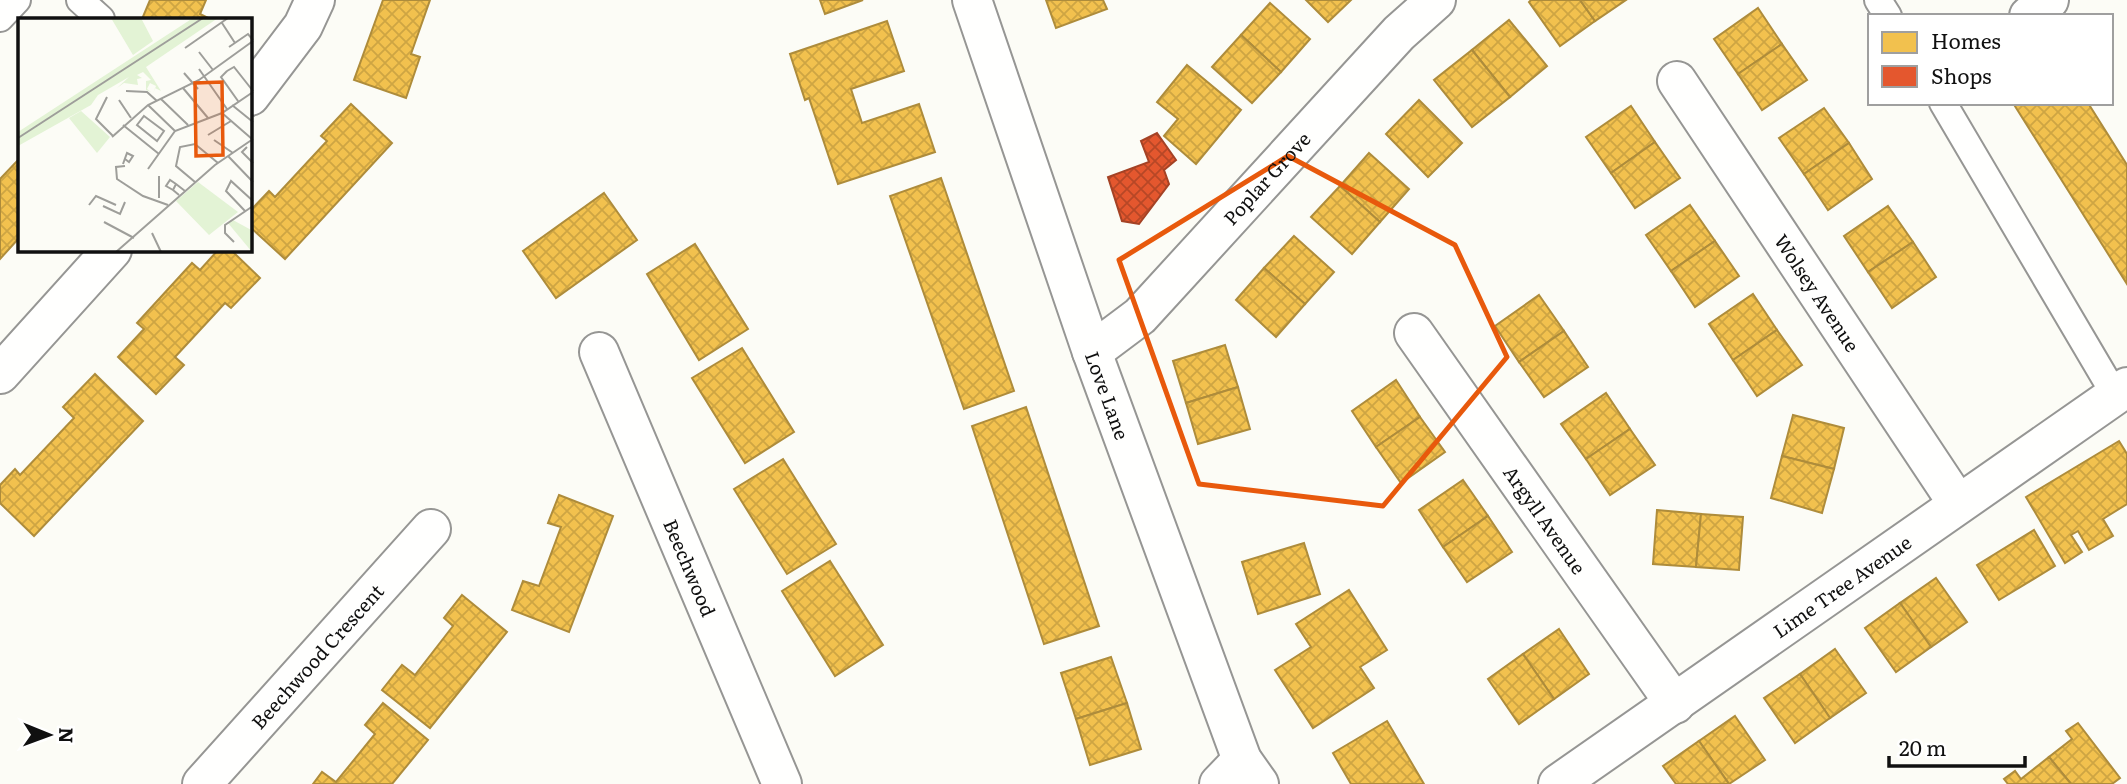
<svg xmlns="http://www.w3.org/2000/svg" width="2127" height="784" font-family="Literata,serif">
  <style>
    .homes { fill: url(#homes-cross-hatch); stroke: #ae8c3b; stroke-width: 2 }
    .shops { fill: url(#shops-cross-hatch); stroke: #a44225; stroke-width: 2 }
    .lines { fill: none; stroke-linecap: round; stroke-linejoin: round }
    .service-casing { stroke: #969694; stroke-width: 30 }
    .minor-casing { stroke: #969694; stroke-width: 42 }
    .service { stroke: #fffffe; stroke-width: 26 }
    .minor { stroke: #fffffe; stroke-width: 38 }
    .marked { fill: none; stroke: #e8590c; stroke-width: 5; stroke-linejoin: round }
    .labels { text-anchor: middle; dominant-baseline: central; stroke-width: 7; stroke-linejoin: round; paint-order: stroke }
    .street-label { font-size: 19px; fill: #101010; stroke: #fff }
    .inset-road { fill: none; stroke: #9e9e9a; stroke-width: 2 }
    .view { fill: #e8590c; fill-opacity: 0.15; stroke: #e8590c; stroke-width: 3.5 }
    .inset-edge { fill: none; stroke: #101010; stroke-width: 3.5 }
  </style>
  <defs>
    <pattern id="homes-cross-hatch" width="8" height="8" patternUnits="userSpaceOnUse" patternTransform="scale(1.75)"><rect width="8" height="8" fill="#f2c14e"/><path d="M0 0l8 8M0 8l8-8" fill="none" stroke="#cea543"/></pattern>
    <pattern id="shops-cross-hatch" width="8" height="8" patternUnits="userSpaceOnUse" patternTransform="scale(1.75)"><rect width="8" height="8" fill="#e4572e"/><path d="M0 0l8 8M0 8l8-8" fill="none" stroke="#b74726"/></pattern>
  </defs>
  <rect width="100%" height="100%" fill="#fcfcf6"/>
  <!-- homes -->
  <g class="homes">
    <polygon points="150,0 206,0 200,14 210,19 142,19"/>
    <polygon points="383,0 430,0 411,54 420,57 406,98 354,80"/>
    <polygon points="820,0 863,0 825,14"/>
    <polygon points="1046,0 1103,0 1107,9 1056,28"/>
    <polygon points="1306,0 1351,0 1328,22"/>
    <polygon points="1531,0 1580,0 1595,21 1560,46 1529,2"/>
    <polygon points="1580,0 1626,0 1595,21"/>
    <polygon points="1270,3 1310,39 1281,72 1241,35"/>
    <polygon points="1758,8 1782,44 1738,74 1714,39"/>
    <polygon points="1509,20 1547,66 1510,97 1472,50"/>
    <polygon points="887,21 904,71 851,89 862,123 919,104 935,152 838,184 809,98 805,100 790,54"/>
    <polygon points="1241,35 1281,72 1252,103 1212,67"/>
    <polygon points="1782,44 1807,80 1762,110 1738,74"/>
    <polygon points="1472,50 1510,97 1472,127 1434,80"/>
    <polygon points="1187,65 1241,110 1196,164 1164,136 1178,119 1157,102"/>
    <polygon points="1419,100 1462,143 1428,177 1386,134"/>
    <polygon points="2013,103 2088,103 2127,165 2127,284"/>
    <polygon points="351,104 392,143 285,259 250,227 250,211 269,191 275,197 327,141 321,136"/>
    <polygon points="1631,106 1655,142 1611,173 1586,137"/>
    <polygon points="1824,108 1849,143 1804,174 1779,138"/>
    <polygon points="1655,142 1680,178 1635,208 1611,173"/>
    <polygon points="1849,143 1872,179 1828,210 1804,174"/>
    <polygon points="1369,153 1409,189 1380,222 1340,186"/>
    <polygon points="19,159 19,238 0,259 0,179"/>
    <polygon points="941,178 1014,391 964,409 890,196"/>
    <polygon points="1340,186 1380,222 1352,254 1311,217"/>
    <polygon points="604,193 637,240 556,298 523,251"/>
    <polygon points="1690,205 1715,241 1671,271 1646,235"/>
    <polygon points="1888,206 1913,242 1868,272 1844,236"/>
    <polygon points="1294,236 1334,272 1305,304 1264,268"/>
    <polygon points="1715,241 1739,276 1695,307 1671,271"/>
    <polygon points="1913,242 1936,277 1892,308 1868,272"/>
    <polygon points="695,244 748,329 699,360 647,274"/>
    <polygon points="218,250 231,250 260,278 231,308 225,303 175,357 184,365 156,394 118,357 144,329 137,323 192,263 200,270"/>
    <polygon points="1264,268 1305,304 1276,337 1236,300"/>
    <polygon points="1753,294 1777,330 1733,360 1709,324"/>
    <polygon points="1539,295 1564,331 1519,362 1495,326"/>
    <polygon points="1777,330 1802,365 1757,396 1733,360"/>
    <polygon points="1564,331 1588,367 1544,397 1519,362"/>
    <polygon points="1225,345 1238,387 1186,403 1173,361"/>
    <polygon points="742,348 794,432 745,463 692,378"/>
    <polygon points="95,374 143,421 34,536 0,503 0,485 15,469 20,475 74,418 63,407"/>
    <polygon points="1396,380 1420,417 1376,447 1352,411"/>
    <polygon points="1238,387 1250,429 1198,444 1186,403"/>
    <polygon points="1606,393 1630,429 1586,459 1561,424"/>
    <polygon points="1026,407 1099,626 1044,644 972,426"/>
    <polygon points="1793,415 1844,428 1834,469 1782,456"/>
    <polygon points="1420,417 1445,452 1401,483 1376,447"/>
    <polygon points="1630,429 1655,465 1610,495 1586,459"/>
    <polygon points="2119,441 2127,454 2127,504 2103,519 2113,536 2089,550 2078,531 2071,535 2082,552 2065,563 2026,497"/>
    <polygon points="1782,456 1834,469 1822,513 1771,498"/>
    <polygon points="783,459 836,544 787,574 734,489"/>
    <polygon points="1463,480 1488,516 1443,547 1419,510"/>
    <polygon points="559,495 613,516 569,632 512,610 523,581 539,586 561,527 548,523"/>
    <polygon points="1657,510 1701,514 1696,567 1653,564"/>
    <polygon points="1701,514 1743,517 1739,570 1696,567"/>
    <polygon points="1488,516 1512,552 1467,582 1443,547"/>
    <polygon points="2034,530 2055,566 1999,600 1977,565"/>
    <polygon points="1304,543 1320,594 1258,614 1242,562"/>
    <polygon points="830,561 883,645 835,676 782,591"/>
    <polygon points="1936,578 1967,622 1931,647 1900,603"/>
    <polygon points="1349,590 1387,650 1360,667 1374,688 1313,728 1275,670 1311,647 1296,624"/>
    <polygon points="462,595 507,632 430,728 382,690 402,665 415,675 453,626 444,618"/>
    <polygon points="1900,603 1931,647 1896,672 1865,628"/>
    <polygon points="1559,629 1589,674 1554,699 1523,654"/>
    <polygon points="1835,649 1866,693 1830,718 1800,674"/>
    <polygon points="1523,654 1554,699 1519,724 1488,679"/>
    <polygon points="1111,657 1127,703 1076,719 1061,673"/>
    <polygon points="1800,674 1830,718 1795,743 1764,698"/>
    <polygon points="383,703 428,740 392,784 313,784 322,772 336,782 375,734 365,725"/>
    <polygon points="1127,703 1141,749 1090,765 1076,719"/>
    <polygon points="1735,716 1765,760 1729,784 1699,741"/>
    <polygon points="1387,721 1424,784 1351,784 1333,753"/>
    <polygon points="2078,723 2120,778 2112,784 2071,784 2049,757 2072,739 2066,731"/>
    <polygon points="1699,741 1729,784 1676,784 1663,766"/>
    <polygon points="2049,757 2071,784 2008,784 2004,779 2015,771 2021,779"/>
  </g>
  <!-- shops -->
  <polygon class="shops" points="1157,133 1176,160 1164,170 1169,184 1139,224 1122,221 1108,177 1149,162 1141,141"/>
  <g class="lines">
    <!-- service casing -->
    <g class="service-casing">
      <g id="service">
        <polyline points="80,0 101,19"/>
        <polyline points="1878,0 1888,16"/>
        <polyline points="0,18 17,0"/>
        <polyline points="1943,103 2115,395"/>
      </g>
    </g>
    <!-- minor casing -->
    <g class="minor-casing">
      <g id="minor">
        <path id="s1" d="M972,0L1092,352L1242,760L1259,784"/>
        <polyline points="2029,16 2049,0"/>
        <path id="s2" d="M1677,81L1958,504"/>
        <polyline points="250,96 303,26 315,0"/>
        <path id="s3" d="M1414,333L1675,704"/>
        <path id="s4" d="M599,352L782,784"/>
        <path id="s5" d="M1092,352L1140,316L1399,33L1436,0"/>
        <polyline points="0,374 112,250"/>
        <path id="s6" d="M202,784L431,529"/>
        <polyline points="1219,784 1242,760"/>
        <path id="s7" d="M1558,784L2127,387"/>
      </g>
    </g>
    <!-- service -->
    <use href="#service" class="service"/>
    <!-- minor -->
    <use href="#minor" class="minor"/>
  </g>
  <!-- marked area -->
  <path class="marked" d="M1288,156L1455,245L1507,357L1383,506L1199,484L1119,260Z"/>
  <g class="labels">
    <!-- street labels -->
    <g class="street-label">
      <text stroke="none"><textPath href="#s5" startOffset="247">Poplar Grove</textPath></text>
      <text stroke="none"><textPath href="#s2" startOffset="254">Wolsey Avenue</textPath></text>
      <text stroke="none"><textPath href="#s1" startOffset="418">Love Lane</textPath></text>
      <text stroke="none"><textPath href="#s3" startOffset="228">Argyll Avenue</textPath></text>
      <text stroke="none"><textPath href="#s4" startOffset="234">Beechwood</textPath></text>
      <text stroke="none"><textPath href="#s7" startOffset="346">Lime Tree Avenue</textPath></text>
      <text stroke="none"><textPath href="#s6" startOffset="172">Beechwood Crescent</textPath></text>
    </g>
  </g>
  <!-- overview -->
  <g transform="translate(18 18)">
    <rect width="234" height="234" fill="#fcfcf6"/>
    <path d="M175,0H200L128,49L143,73L137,70L135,76L138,68L132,65L129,71L133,74L128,72V63L133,62L125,54L119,57L124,60L119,61L120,67L106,65L99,70L111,59L80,77L73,87L0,128V114Z" fill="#e3f3d5"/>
    <path d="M93,0H123L135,23L115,37ZM180,164L220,194L191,217L158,183Z" fill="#e3f3d5"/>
    <path d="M63,93L92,119L79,135L51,100ZM215,202L235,213L234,234L210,205Z" fill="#e3f3d5"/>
    <path class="inset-road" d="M204,5L217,25M211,29L230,16L235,22M167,30L210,0M181,34L195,52M181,51L209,91M209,53L216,49L235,73M209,53L203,59L220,83M166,55L180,71M165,70L190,100M108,73L129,74L139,83M89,79L78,101L95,118M143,81L170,107M101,82L113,100M130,87L157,113M214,87L235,104M204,95L234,121M126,98L146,113L139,123L119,107ZM105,107L141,136M190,117L213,103M94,119L130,87L181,62L235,23M0,120L185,0M196,122L215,135M229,129L224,134L235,145M210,138L235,164M105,146L109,135L115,138L111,144L107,141M107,148L98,149L99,161L125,178L150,187M130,151L157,113L204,95L235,74M177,164L158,148L162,129L177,126L200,145M155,172L148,168L152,162L158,166M161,177L155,172L158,166L167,173M141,180V158M71,187L78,178L98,187M85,188L102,196L107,184M227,193L208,173L213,163L235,183M86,204L116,220M134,215L143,234M216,224L207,215V207L235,188M98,234L197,147L235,121"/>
    <path class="view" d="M204,64L205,137L178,138L177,65Z"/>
    <rect width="234" height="234" class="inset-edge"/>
  </g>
  <!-- legend -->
  <rect x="1868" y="14" width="245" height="91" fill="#ffffff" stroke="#9f9f9f" stroke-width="2"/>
  <rect x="1882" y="32" width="35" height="21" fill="#f2c14e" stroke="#9f9f9f" stroke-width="2"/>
  <text x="1931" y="49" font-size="21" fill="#101010">Homes</text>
  <rect x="1882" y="66" width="35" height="21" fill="#e4572e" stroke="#9f9f9f" stroke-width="2"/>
  <text x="1931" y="84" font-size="21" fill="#101010">Shops</text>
  <!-- north arrow -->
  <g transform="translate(49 735) rotate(91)" stroke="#ffffff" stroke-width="5" paint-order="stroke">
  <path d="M0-5L12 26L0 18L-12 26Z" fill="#101010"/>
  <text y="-10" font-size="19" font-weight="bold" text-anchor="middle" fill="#101010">N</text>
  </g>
  <!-- scale -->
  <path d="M1889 756v10h136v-10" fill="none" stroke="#101010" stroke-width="3.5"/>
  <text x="1899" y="756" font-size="21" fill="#101010" stroke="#ffffff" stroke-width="5" paint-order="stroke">20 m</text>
</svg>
